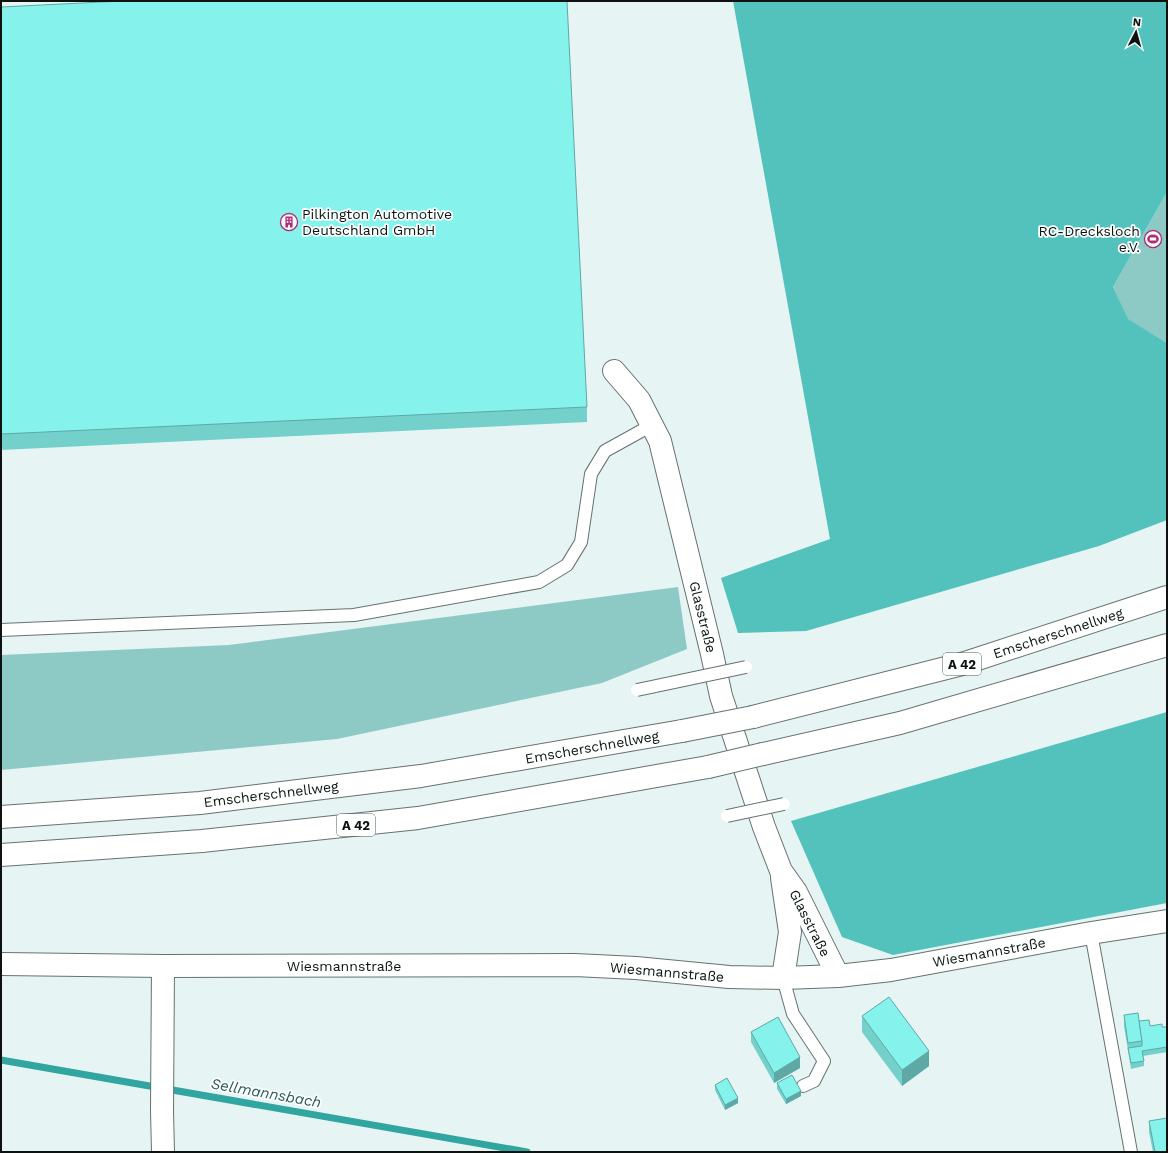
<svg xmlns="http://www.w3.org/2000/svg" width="1168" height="1153" font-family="'Work Sans',sans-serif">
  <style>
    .green { fill: #8dcac6 }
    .forest { fill: #53c2bc }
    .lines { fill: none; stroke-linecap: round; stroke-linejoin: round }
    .stream { stroke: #31a5a0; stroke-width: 7 }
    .service-casing { stroke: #657271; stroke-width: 14 }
    .minor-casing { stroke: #657271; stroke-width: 24 }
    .motorway-casing { stroke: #657271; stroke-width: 24 }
    .service { stroke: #fff; stroke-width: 12 }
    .minor { stroke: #fff; stroke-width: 22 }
    .motorway { stroke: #fff; stroke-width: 22 }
    .service-bridge-casing { stroke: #657271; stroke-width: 14; stroke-linecap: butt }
    .motorway-bridge-casing { stroke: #657271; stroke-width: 24; stroke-linecap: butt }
    .service-bridge { stroke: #fff; stroke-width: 12 }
    .motorway-bridge { stroke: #fff; stroke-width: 22 }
    .wall { fill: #73d0cb }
    .shaded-wall { fill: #5ea9a5 }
    .building { fill: #86f2ec; stroke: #5ea9a5 }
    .labels { text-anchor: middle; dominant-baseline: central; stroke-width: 3.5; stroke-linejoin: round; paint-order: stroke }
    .shield { fill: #fcfffe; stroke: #555958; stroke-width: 1 }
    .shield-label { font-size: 13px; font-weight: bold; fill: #0d1211 }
    .poi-label { font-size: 14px; fill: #0d1211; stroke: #fcfffe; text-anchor: start }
    .street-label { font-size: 14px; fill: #0d1211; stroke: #fcfffe }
    .water-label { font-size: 15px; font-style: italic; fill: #2b5b58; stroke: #fcfffe }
  </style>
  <rect width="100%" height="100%" fill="#e6f4f3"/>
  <!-- green -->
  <g class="green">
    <polygon points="1167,192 1167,343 1127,319 1113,287"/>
    <polygon points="678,587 687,649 602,683 337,739 1,770 1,655 229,645"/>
  </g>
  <!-- forest -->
  <g class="forest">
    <polygon points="733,1 1167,1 1167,192 1113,287 1128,319 1167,343 1167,520 1099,546 806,631 738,633 721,578 830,539"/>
    <polygon points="1167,712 1167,903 893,955 842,937 791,821"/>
  </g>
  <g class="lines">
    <!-- stream -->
    <polyline class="stream" points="1,1060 527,1152"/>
    <!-- service casing -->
    <g class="service-casing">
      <g id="service">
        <polyline points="1,630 354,615 539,582 567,565 581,542 591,474 605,451 652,425"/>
        <polyline points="1091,933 1131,1152"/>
        <polyline points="783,978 793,1014 824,1061 814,1081 803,1086"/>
      </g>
    </g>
    <!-- minor casing -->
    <g class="minor-casing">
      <g id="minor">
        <polyline points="614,371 639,400 660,441 712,654 721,696 764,827 781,871 796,892 838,976"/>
        <polyline points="782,878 790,932 783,978"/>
        <polyline points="1,964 163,966 575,965 636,968 729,977 783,978 838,976 891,970 1091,933 1167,921"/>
        <polyline points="163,966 162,1111 163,1152"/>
      </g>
    </g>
    <!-- motorway casing -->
    <g class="motorway-casing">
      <g id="motorway">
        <polyline points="753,717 962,664 1167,597"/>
        <polyline points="763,754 900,723 1167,645"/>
        <polyline points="1,817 200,803 421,776 682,731"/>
        <polyline points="1,855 202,841 418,818 708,767"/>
      </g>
    </g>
    <!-- service -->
    <use href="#service" class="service"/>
    <!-- minor -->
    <use href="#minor" class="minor"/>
    <!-- motorway -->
    <use href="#motorway" class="motorway"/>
    <!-- service-bridge casing -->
    <g class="service-bridge-casing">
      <g id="service-bridge">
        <polyline points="637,690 746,667"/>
        <polyline points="727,816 784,804"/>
      </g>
    </g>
    <!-- motorway-bridge casing -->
    <g class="motorway-bridge-casing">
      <g id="motorway-bridge">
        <polyline points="682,731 753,717"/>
        <polyline points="708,767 763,754"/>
      </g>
    </g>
    <!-- service-bridge -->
    <use href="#service-bridge" class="service-bridge"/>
    <!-- motorway-bridge -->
    <use href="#motorway-bridge" class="motorway-bridge"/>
  </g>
  <!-- wall -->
  <g class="wall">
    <polygon points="1,7 587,407 587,422 1,450"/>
    <polygon points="1124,1015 1150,1026 1162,1027 1167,1027 1167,1052 1143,1056 1144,1061 1144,1066 1131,1069 1124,1026"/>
    <polygon points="862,1016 929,1066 902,1086 862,1032"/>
    <polygon points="751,1032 800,1068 774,1083 751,1042"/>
    <polygon points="777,1083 801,1096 786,1104 777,1089"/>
    <polygon points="715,1085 738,1103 725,1110 715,1090"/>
    <polygon points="1149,1121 1167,1152 1153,1152 1149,1132"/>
  </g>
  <!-- shaded-wall -->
  <g class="shaded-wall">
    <polygon points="929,1051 929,1066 902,1086 902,1070"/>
    <polygon points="800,1057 800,1068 774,1083 774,1073"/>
    <polygon points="801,1091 801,1096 786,1104 786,1099"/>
    <polygon points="738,1098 738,1103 725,1110 725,1105"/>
  </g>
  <!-- building -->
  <g class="building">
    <polygon points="122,1 567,1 587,407 1,434 1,7"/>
    <polygon points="889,997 929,1051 902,1070 862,1016"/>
    <polygon points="1138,1013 1142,1041 1128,1043 1124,1015"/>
    <polygon points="778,1017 800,1057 774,1073 751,1032"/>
    <polygon points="1149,1020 1150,1026 1162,1024 1162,1027 1167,1027 1167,1047 1142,1051 1144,1061 1131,1063 1128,1048 1142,1046 1142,1041 1139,1021"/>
    <polygon points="792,1075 801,1091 786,1099 777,1083"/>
    <polygon points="727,1078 738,1098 725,1105 715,1085"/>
    <polygon points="1167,1118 1167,1152 1155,1152 1149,1121"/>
  </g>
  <!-- icons -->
  <defs>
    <g id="building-ring" transform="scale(0.9)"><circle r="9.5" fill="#fcfffe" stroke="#ad2d7a" stroke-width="1.5"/><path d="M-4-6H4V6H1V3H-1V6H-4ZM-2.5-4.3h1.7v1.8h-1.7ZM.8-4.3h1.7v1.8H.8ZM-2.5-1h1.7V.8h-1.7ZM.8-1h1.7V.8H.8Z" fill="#ad2d7a"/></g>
    <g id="stadium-ring" transform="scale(0.9)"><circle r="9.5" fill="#fcfffe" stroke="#ad2d7a" stroke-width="1.5"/><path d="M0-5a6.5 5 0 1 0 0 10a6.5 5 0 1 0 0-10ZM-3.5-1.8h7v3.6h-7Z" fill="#ad2d7a"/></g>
  </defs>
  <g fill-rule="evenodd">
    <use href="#building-ring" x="289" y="222"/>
    <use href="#stadium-ring" x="1153" y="239"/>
  </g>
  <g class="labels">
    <!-- shield labels -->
    <g class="shield">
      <rect x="943" y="653" width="38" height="22" rx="3"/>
      <rect x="337" y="814" width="38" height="22" rx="3"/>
    </g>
    <g class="shield-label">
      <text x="962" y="664">A 42</text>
      <text x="356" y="825">A 42</text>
    </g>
    <!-- poi labels -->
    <g class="poi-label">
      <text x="302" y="214">Pilkington Automotive<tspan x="302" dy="16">Deutschland GmbH</tspan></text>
      <text x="1140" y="231" text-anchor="end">RC-Drecksloch<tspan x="1140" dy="16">e.V.</tspan></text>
    </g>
    <!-- street labels -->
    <g class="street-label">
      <text transform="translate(703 617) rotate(76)">Glasstraße</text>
      <text transform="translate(1058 633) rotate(-18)">Emscherschnellweg</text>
      <text transform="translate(592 747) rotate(-10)">Emscherschnellweg</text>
      <text transform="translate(271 794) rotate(-7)">Emscherschnellweg</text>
      <text transform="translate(810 923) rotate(63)">Glasstraße</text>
      <text transform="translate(989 952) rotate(-10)">Wiesmannstraße</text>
      <text x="344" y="966">Wiesmannstraße</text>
      <text transform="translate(667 972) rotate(5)">Wiesmannstraße</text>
    </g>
    <!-- water labels -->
    <g class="water-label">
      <text transform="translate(266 1093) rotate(10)">Sellmannsbach</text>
    </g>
  </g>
  <!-- border -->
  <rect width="1168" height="1153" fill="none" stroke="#0d1211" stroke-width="4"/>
  <!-- north arrow -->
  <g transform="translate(1136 32) rotate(6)" stroke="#fcfffe" stroke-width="3" paint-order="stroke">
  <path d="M0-3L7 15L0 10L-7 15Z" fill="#0d1211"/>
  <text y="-6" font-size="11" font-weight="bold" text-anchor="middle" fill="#0d1211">N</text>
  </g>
</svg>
